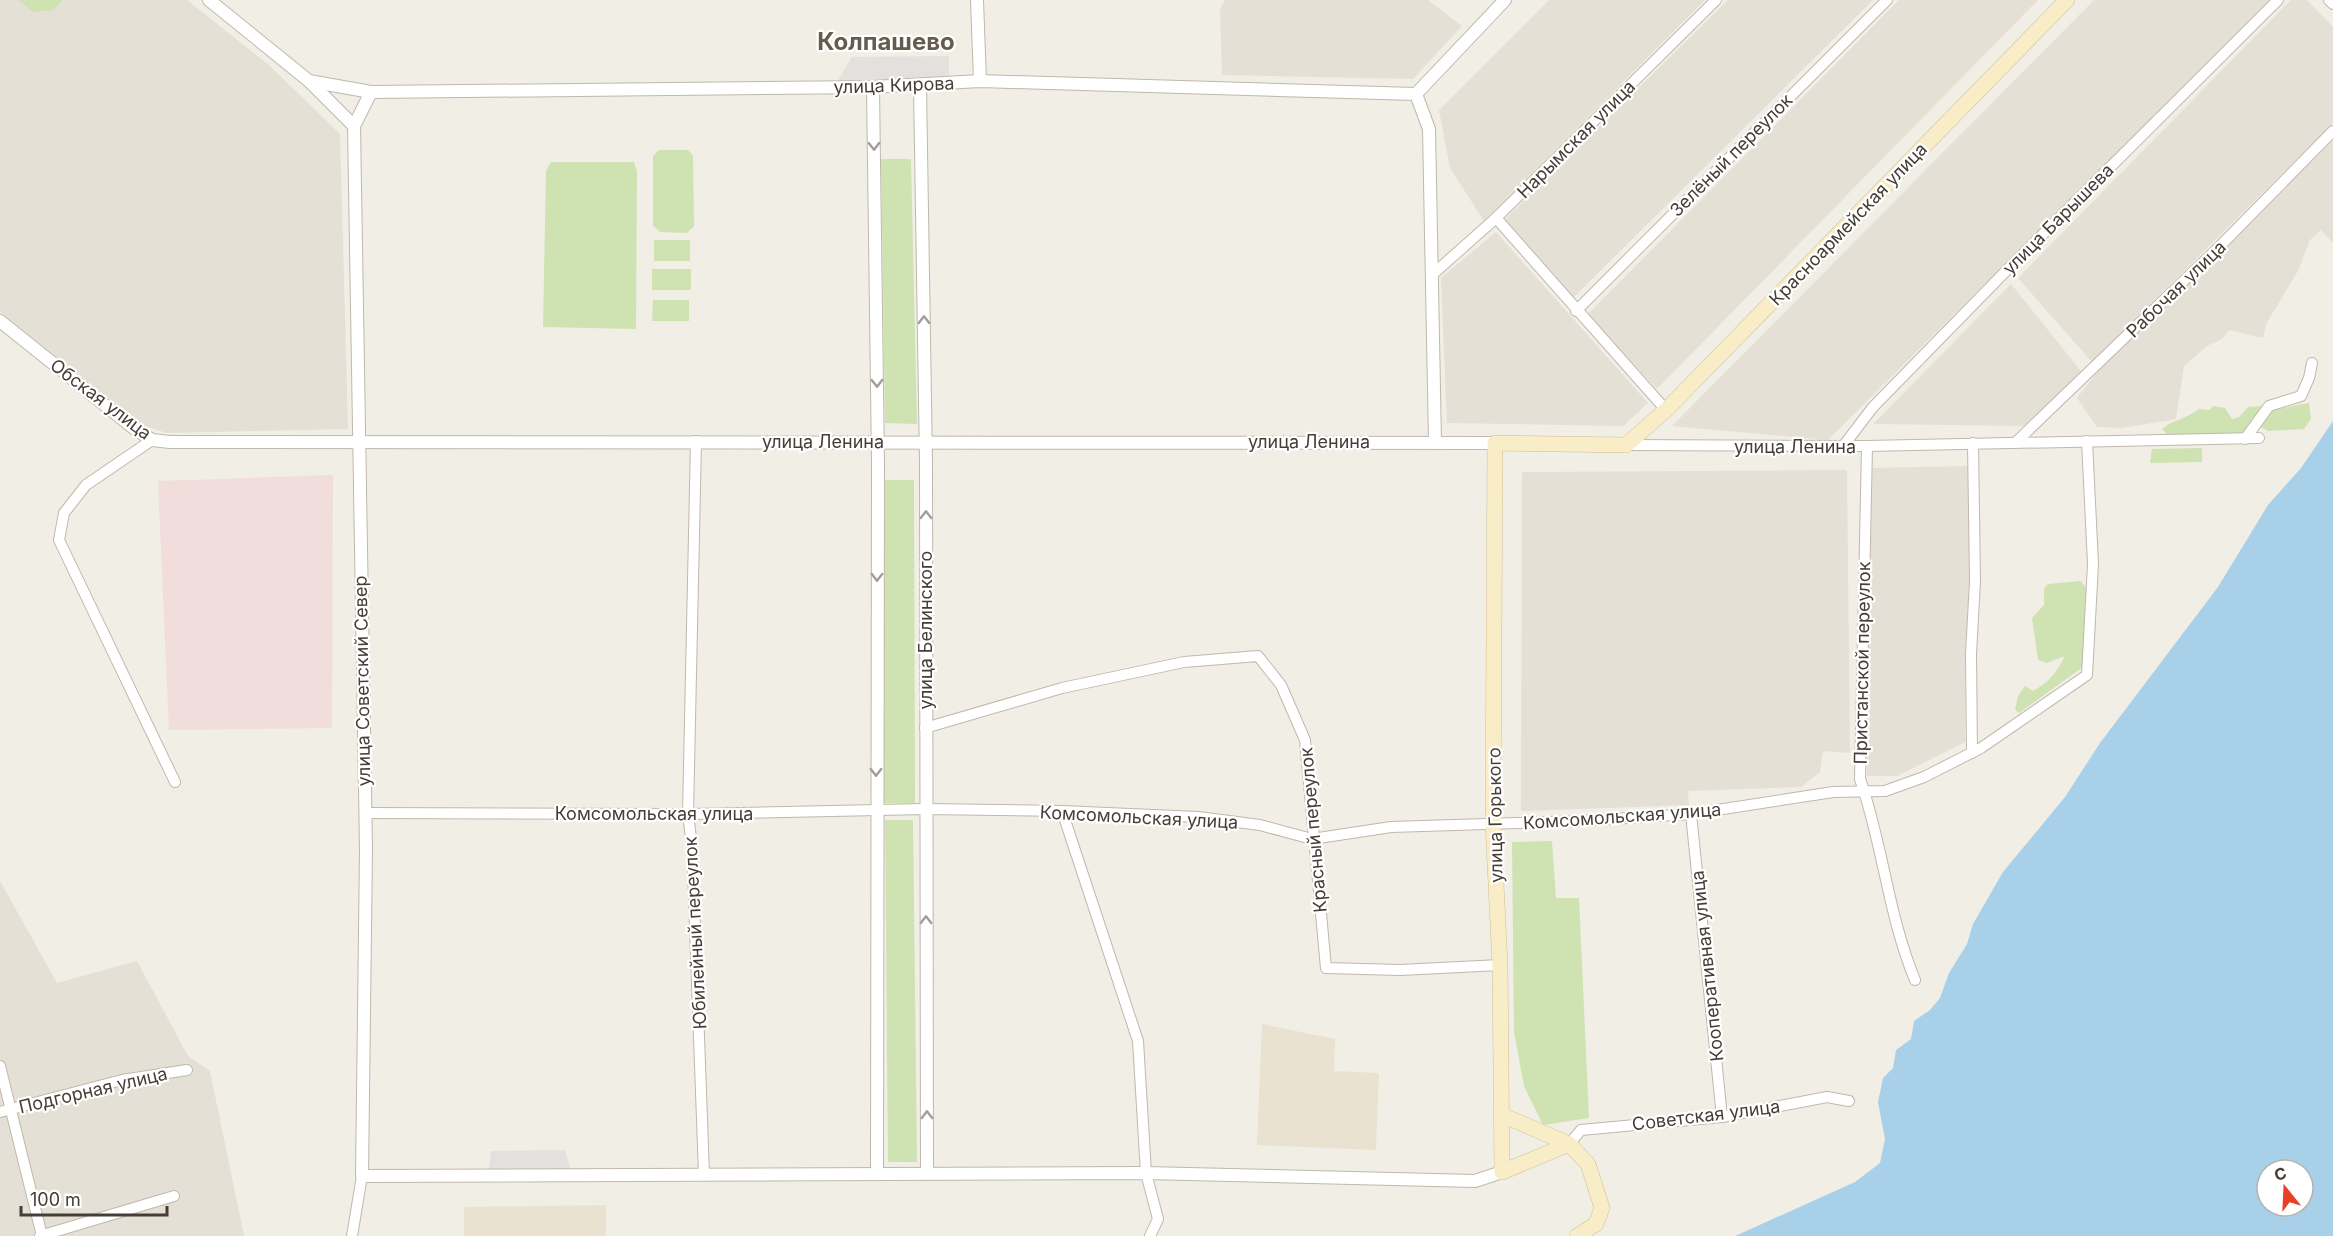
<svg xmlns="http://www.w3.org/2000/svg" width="2333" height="1236" font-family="Inter,sans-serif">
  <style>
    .residential { fill: #e5e0d5 }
    .education { fill: #e9e2d1 }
    .medical { fill: #f1dddb }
    .green { fill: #cee2b2 }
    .parking { fill: #e3e1de }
    .water { fill: #a8d0e9; fill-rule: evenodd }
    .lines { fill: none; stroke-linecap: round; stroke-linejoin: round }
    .minor-casing { stroke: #bfb8ad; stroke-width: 12 }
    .tertiary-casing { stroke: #bfb8ad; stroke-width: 14 }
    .secondary-casing { stroke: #cdbf99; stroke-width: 16 }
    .minor { stroke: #fff; stroke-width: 10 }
    .tertiary { stroke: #fff; stroke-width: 12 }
    .secondary { stroke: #f9edc8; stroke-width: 15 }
    .oneway { stroke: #a29e9a }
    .labels { text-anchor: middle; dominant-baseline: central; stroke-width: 4.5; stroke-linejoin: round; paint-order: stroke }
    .street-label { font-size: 18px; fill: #443e36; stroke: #fff }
    .district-label { font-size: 24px; font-weight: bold; fill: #665c4e; stroke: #fff }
  </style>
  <rect width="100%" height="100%" fill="#f1eee6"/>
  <!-- residential -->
  <g class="residential">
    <polygon points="0,0 187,0 270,66 340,134 348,429 167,433 144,426 0,312"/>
    <polygon points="1225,0 1428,0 1462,26 1413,79 1222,75 1220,9"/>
    <polygon points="1549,0 1705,0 1484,221 1450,168 1439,110"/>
    <polygon points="1728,0 1873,0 1572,299 1504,220"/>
    <polygon points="1899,0 2038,0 1657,389 1587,315"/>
    <polygon points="2094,0 2270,0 1828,440 1672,426"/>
    <polygon points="2291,0 2307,0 2333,27 2333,123 2092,362 2018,278"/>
    <polygon points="2333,138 2333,243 2321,230 2310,240 2298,271 2266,324 2263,338 2229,330 2222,339 2207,346 2184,366 2176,419 2122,428 2097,427 2077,398 2110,356"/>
    <polygon points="1496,232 1648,403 1623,426 1447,423 1441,278"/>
    <polygon points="2011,284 2081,371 2025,426 1873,424"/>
    <polygon points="1968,466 1970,569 1965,653 1965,742 1897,776 1867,776 1872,468"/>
    <polygon points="1847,470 1850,753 1823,751 1820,772 1801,787 1688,791 1689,805 1521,811 1522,472"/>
    <polygon points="0,881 57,983 137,961 188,1056 210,1071 244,1236 0,1236"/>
  </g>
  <!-- education -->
  <g class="education">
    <polygon points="1262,1024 1335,1039 1334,1071 1379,1073 1376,1150 1257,1145"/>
    <polygon points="606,1205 606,1236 464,1236 464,1207"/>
  </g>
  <!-- medical -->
  <polygon class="medical" points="333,475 332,728 169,730 158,481"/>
  <!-- green -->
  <g class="green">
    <polygon points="19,0 62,0 54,10 33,12"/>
    <polygon points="659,150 688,150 693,156 694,226 687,233 660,232 653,226 653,156"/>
    <polygon points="881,159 911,159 917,424 885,423"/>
    <polygon points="551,162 634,162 637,172 636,329 543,327 546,171"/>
    <rect x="654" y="240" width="36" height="21"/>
    <rect x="652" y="269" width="39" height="21"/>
    <polygon points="653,300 689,300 689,321 652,321"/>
    <polygon points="2309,403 2311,419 2304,429 2268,431 2261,427 2272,410"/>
    <path d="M2214,406L2225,408L2232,419L2239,417L2248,407L2263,406L2245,436L2170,437L2162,429C2173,420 2186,419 2199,409L2209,410Z"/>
    <polygon points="2202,448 2202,462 2150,463 2152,449"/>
    <polygon points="883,480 914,480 915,803 884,803"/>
    <path d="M2080,581L2086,587L2083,667L2019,713L2015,710L2018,696L2025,686L2033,691C2049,682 2057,672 2065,656L2047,663L2038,660L2032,618L2044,605V589L2048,584Z"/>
    <polygon points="885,820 913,820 917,1162 888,1162"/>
    <polygon points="1552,841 1556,898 1579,898 1589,1118 1543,1125 1524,1086 1514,1032 1512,842"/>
  </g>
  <!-- parking -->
  <g class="parking">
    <polygon points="949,56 949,84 834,87 852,57"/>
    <polygon points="565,1150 572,1175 488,1176 491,1151"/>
  </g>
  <!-- water -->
  <path class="water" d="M2333,421V1236H1735L1855,1182L1880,1163L1885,1139L1878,1102L1883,1078L1893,1068L1896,1050L1911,1039L1914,1021L1930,1010L1940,998L1949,973L1967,944L1973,924L2003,872L2065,797L2100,743L2218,587L2268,505L2301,468ZM2267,1170H2303V1206H2267Z"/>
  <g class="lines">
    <!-- minor casing -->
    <g class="minor-casing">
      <g id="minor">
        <polyline points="2329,0 2333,4"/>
        <polyline points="1496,218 1666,410"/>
        <polyline points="1433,274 1496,218 1716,0"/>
        <polyline points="1576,311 1887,0"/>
        <polyline points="2245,439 2269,406 2301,396 2309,378 2312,363"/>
        <polyline points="152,440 86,485 64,513 59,540 175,782"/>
        <polyline points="696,441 688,814 692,846 704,1174"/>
        <polyline points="2015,443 2220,246 2333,131"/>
        <polyline points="1626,445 1867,446 2259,438"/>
        <polyline points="1844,445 1873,407 2007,270 2278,0"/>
        <path d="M1867,446L1860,779C1883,845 1888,915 1915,980"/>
        <polyline points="925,728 1062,688 1184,662 1258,656 1281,685 1305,740 1326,968 1400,970 1500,965"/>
        <polyline points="1972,753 1971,654 1975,581 1973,443"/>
        <polyline points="1062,811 1138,1041 1146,1173 1158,1219 1150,1236"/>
        <polyline points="365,813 688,814 925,809 1062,811 1198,817 1260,825 1312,839 1391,827 1580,821 1691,814 1833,792 1885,791 1924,777 1981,748 2087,675 2093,564 2087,441"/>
        <polyline points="1691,814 1722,1117"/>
        <polyline points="0,1066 42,1236"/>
        <polyline points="0,1112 122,1080 187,1070"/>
        <polyline points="1569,1144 1581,1130 1722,1117 1827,1097 1849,1101"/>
        <polyline points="40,1236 174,1196"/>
        <polyline points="352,1236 362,1176"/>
      </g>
    </g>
    <!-- tertiary casing -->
    <g class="tertiary-casing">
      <g id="tertiary">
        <polyline points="209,0 309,81 354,126"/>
        <polyline points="977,0 980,81"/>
        <polyline points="309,81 371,92 873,87 980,81 1416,94"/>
        <polyline points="920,86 926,463 927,1173"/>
        <polyline points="873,87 878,463 877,1174"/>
        <polyline points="371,92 354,126 366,849 362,1176 1146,1173 1475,1181 1502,1172"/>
        <polyline points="1416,94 1429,129 1435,442"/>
        <polyline points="1416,94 1505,0"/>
        <polyline points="0,321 135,429 152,440 170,442 1495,443"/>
      </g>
    </g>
    <!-- secondary casing -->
    <g class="secondary-casing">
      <g id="secondary">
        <polyline points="1502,1115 1569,1144 1588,1164 1602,1208 1596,1224 1577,1236"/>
        <polyline points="1569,1144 1502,1172 1500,965 1493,823 1495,443 1626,445 1666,410 2067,0"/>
      </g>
    </g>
    <!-- minor -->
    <use href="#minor" class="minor"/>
    <!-- tertiary -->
    <use href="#tertiary" class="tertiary"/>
    <!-- secondary -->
    <use href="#secondary" class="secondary"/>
  </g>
  <!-- one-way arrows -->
  <defs><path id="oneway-chevron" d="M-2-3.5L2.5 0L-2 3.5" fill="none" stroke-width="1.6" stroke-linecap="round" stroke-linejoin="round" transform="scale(1.5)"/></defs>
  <g class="oneway">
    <use href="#oneway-chevron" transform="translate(874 146) rotate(89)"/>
    <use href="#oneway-chevron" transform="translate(924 320) rotate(-91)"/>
    <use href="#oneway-chevron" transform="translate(877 383) rotate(89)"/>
    <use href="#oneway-chevron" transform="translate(926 515) rotate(-90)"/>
    <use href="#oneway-chevron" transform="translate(877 577) rotate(90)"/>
    <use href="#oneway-chevron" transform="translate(876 772) rotate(90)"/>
    <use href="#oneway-chevron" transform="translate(926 920) rotate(-90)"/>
    <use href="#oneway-chevron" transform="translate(927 1115) rotate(-90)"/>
  </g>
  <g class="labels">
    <!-- street labels -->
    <g class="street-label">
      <text transform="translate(894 85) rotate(-2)">улица Кирова</text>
      <text transform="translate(1576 139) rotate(-45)">Нарымская улица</text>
      <text transform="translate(1731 155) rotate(-45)">Зелёный переулок</text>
      <text transform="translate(2058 219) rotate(-45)">улица Барышева</text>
      <text transform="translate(1848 224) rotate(-46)">Красноармейская улица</text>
      <text transform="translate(2176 289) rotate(-44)">Рабочая улица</text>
      <text transform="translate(101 399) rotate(37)">Обская улица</text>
      <text x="823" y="441">улица Ленина</text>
      <text x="1309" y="441">улица Ленина</text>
      <text x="1795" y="446">улица Ленина</text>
      <text transform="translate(925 630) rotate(-90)">улица Белинского</text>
      <text transform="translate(1862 663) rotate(-89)">Пристанской переулок</text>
      <text transform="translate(362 681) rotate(-91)">улица Советский Север</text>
      <text x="654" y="813">Комсомольская улица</text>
      <text transform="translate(1495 815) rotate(-91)">улица Горького</text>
      <text transform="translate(1622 816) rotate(-4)">Комсомольская улица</text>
      <text transform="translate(1139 817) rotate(3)">Комсомольская улица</text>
      <text transform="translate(1313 830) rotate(-95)">Красный переулок</text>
      <text transform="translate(695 933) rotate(-93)">Юбилейный переулок</text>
      <text transform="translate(1707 966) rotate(-96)">Кооперативная улица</text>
      <text transform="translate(93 1090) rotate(-13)">Подгорная улица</text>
      <text transform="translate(1706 1115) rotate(-7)">Советская улица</text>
    </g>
    <!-- district labels -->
    <g class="district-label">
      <text x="886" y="41">Колпашево</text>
    </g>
  </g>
  <!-- north arrow -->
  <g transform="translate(2285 1188) rotate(342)"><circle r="28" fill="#ffffff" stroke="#b4b2af" stroke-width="1.5"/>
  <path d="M0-4.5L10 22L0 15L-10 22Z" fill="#e64128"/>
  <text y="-9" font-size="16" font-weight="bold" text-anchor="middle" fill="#443e36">С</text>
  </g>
  <!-- scale -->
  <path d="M21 1206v9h146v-9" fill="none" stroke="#443e36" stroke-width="3"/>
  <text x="30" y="1206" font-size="18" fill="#443e36" stroke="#ffffff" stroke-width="4.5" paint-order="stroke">100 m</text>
</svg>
